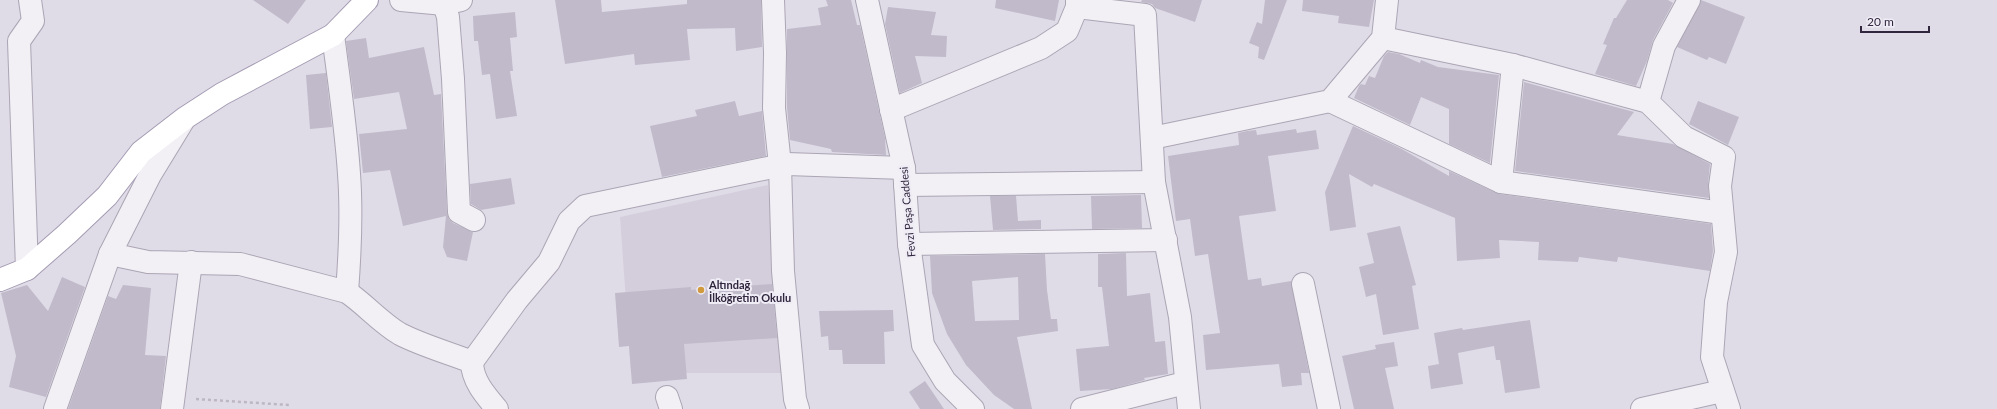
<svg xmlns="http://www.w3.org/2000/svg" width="1997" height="409" font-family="Lato,sans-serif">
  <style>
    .built { fill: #d4cedc }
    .building { fill: #c0baca; fill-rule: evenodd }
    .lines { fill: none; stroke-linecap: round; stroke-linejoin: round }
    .minor-casing { stroke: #aba5b4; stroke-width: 24 }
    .major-casing { stroke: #a49bb3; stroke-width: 24 }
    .path { stroke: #bcb7c2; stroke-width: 2.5; stroke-dasharray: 3 3; stroke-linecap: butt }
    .minor { stroke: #f2eff5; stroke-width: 22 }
    .major { stroke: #fff; stroke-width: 22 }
    .poi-dot { fill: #d19a3c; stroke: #efecf5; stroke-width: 1.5 }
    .labels { text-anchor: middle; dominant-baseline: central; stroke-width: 4; stroke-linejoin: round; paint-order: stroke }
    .street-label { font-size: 11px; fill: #30263e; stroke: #efecf5 }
    .poi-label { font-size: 11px; font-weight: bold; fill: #30263e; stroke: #efecf5; text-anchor: start }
  </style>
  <rect width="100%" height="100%" fill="#e0dce7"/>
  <!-- built -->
  <polygon class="built" points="768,185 785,373 631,373 620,217"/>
  <!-- building -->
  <g class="building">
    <polygon points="253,0 306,0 288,24"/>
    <polygon points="555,0 601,0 602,12 687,4 687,0 761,0 762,47 736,51 735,28 687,29 690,60 635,65 634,54 565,64"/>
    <polygon points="826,0 851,0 857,25 860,25 885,138 886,155 832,152 831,149 790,140 787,107 787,29 821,25 818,8 828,6"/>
    <polygon points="996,0 1059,0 1055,21 995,8"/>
    <polygon points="1142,0 1202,0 1195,22 1155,8 1152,4 1141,2"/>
    <polygon points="1265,0 1287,0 1264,60 1258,58 1259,47 1249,43 1257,22 1262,24"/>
    <polygon points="1303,0 1374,0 1369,27 1338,23 1339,16 1302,11"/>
    <polygon points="1627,0 1668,0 1673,3 1653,40 1647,61 1636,86 1595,74 1607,45 1603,44 1614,18 1616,18"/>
    <polygon points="1701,0 1745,17 1726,64 1709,57 1707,60 1677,47"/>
    <polygon points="888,7 936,12 931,35 947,36 946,57 915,56 922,83 900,93 885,24"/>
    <polygon points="515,12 517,37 510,38 513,71 510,71 517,116 496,119 490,74 482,75 478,41 474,41 473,16"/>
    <polygon points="366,38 369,58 424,47 434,95 441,94 447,213 449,219 453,223 473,232 467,261 447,257 443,247 446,216 403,226 390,170 363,173 359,134 407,129 399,92 354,99 346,41"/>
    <polygon points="1388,52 1399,54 1420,63 1421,60 1438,67 1499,75 1490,163 1449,144 1449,109 1421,97 1410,125 1354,98 1359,86 1361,84 1365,85 1369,76 1375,78 1384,56"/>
    <polygon points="326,73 332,127 310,129 306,75"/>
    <polygon points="1524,82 1634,112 1617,135 1673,144 1710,164 1708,184 1709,198 1515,171"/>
    <polygon points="735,101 739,116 762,111 766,156 662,177 650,126 697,116 695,110"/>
    <polygon points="1698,101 1739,117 1728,145 1689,124"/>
    <polygon points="1353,126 1400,148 1449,176 1449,171 1499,194 1711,224 1713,251 1710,271 1618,257 1617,262 1579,257 1578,262 1538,260 1539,242 1499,240 1500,258 1457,261 1455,218 1374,184 1372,187 1349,174 1356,227 1330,231 1325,192"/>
    <polygon points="1296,129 1297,133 1316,130 1319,149 1268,156 1276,211 1239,216 1248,280 1261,278 1262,286 1291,281 1309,373 1301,373 1302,385 1282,387 1279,364 1206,370 1203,335 1220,333 1208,254 1195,256 1190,219 1176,221 1168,156 1239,145 1238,133 1247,131 1256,130 1257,135"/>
    <polygon points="511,178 515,204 481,210 471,204 470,184"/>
    <polygon points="1141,195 1142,228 1092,229 1091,196"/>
    <polygon points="990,196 1016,196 1018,221 1041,220 1041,229 993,230"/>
    <polygon points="1400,226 1416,285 1412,286 1419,329 1383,335 1376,294 1366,297 1359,267 1374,263 1367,233"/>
    <polygon points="1126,253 1127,296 1150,293 1155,342 1165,341 1168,374 1144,378 1145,380 1112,389 1080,391 1076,349 1109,346 1102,287 1098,287 1098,254"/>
    <path d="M1045,254L1047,290L1051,319H1057L1058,331L1017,337L1032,409H1014L994,395L966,365L947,334L932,293L930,256ZM1018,277L1019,320L975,321L972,281Z"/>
    <polygon points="62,277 85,287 46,397 9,387 16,356 1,293 27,285 48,311"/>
    <polygon points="772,284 777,338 684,344 687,379 632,384 629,346 619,347 615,293 691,287 691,290"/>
    <polygon points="123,285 151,288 145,355 166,356 160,409 68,409 108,296 116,299"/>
    <polygon points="893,310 894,331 884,332 885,364 843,364 842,350 829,350 828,336 821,337 819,311"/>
    <polygon points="1530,320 1540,388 1505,393 1500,360 1496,360 1494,346 1458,353 1463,384 1431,389 1428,366 1439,364 1434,333 1462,328 1463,330"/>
    <polygon points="1394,342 1398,366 1385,368 1394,409 1354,409 1342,356 1376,349 1375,345"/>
    <polygon points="925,381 944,409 920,409 909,392"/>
  </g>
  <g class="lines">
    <!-- minor casing -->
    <g class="minor-casing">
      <g id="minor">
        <polyline points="401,0 444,4 461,0"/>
        <polyline points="773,0 775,53 774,108 780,165 783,271 795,399 798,409"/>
        <polyline points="867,0 904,168 909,244 923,345 945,381 973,409"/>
        <polyline points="444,4 448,17 453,79 459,212 474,220"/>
        <polyline points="1077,7 1145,15 1154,182 1180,317 1189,409"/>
        <path d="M333,35C339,81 346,127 349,174C352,213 350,253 347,292"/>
        <polyline points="1383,38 1513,65 1648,102 1684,137 1724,157 1720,186 1726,252 1716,302 1712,357 1729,409"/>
        <polyline points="1330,101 1501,182 1722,213"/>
        <polyline points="1648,102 1664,46 1689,0"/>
        <polyline points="891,110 1041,48 1067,31 1077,7 1077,0"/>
        <polyline points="1152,138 1330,101 1383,38 1387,0"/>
        <polyline points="1501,182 1513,65"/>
        <polyline points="905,185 1154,182"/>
        <polyline points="909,244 1166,240"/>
        <path d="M110,254L148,262L240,264L347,292C366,305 380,322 400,334C421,345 449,353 472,362C472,380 485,395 497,409"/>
        <polyline points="27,269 19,41 33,21 30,0"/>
        <polyline points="1303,284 1329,409"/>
        <polyline points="472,362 517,300 549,262 569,221 585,206 787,164 904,168"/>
        <polyline points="667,397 671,409"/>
        <polyline points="55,409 110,254 150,175 183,121"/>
        <polyline points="172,409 191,262"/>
        <polyline points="1082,409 1185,383"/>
        <polyline points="1642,409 1722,391"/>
      </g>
    </g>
    <!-- major casing -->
    <g class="major-casing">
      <polyline id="major" points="0,280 27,269 67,234 107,196 141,152 185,118 222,94 333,35 367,0"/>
    </g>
    <!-- path -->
    <polyline class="path" points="196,399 289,405"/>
    <!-- minor -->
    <use href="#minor" class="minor"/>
    <!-- major -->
    <use href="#major" class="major"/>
  </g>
  <!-- markers -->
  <circle class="poi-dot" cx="701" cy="290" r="4"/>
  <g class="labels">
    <!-- street labels -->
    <g class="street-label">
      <text transform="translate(907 212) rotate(-95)">Fevzi Paşa Caddesi</text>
    </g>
    <!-- poi labels -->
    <g class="poi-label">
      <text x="709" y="284">Altındağ<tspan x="709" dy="13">İlköğretim Okulu</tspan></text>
    </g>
  </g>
  <!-- scale -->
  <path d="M1861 26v6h68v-6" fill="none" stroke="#30263e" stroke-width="2"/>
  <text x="1867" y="26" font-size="12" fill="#30263e" stroke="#efecf5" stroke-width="3" paint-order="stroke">20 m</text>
</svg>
